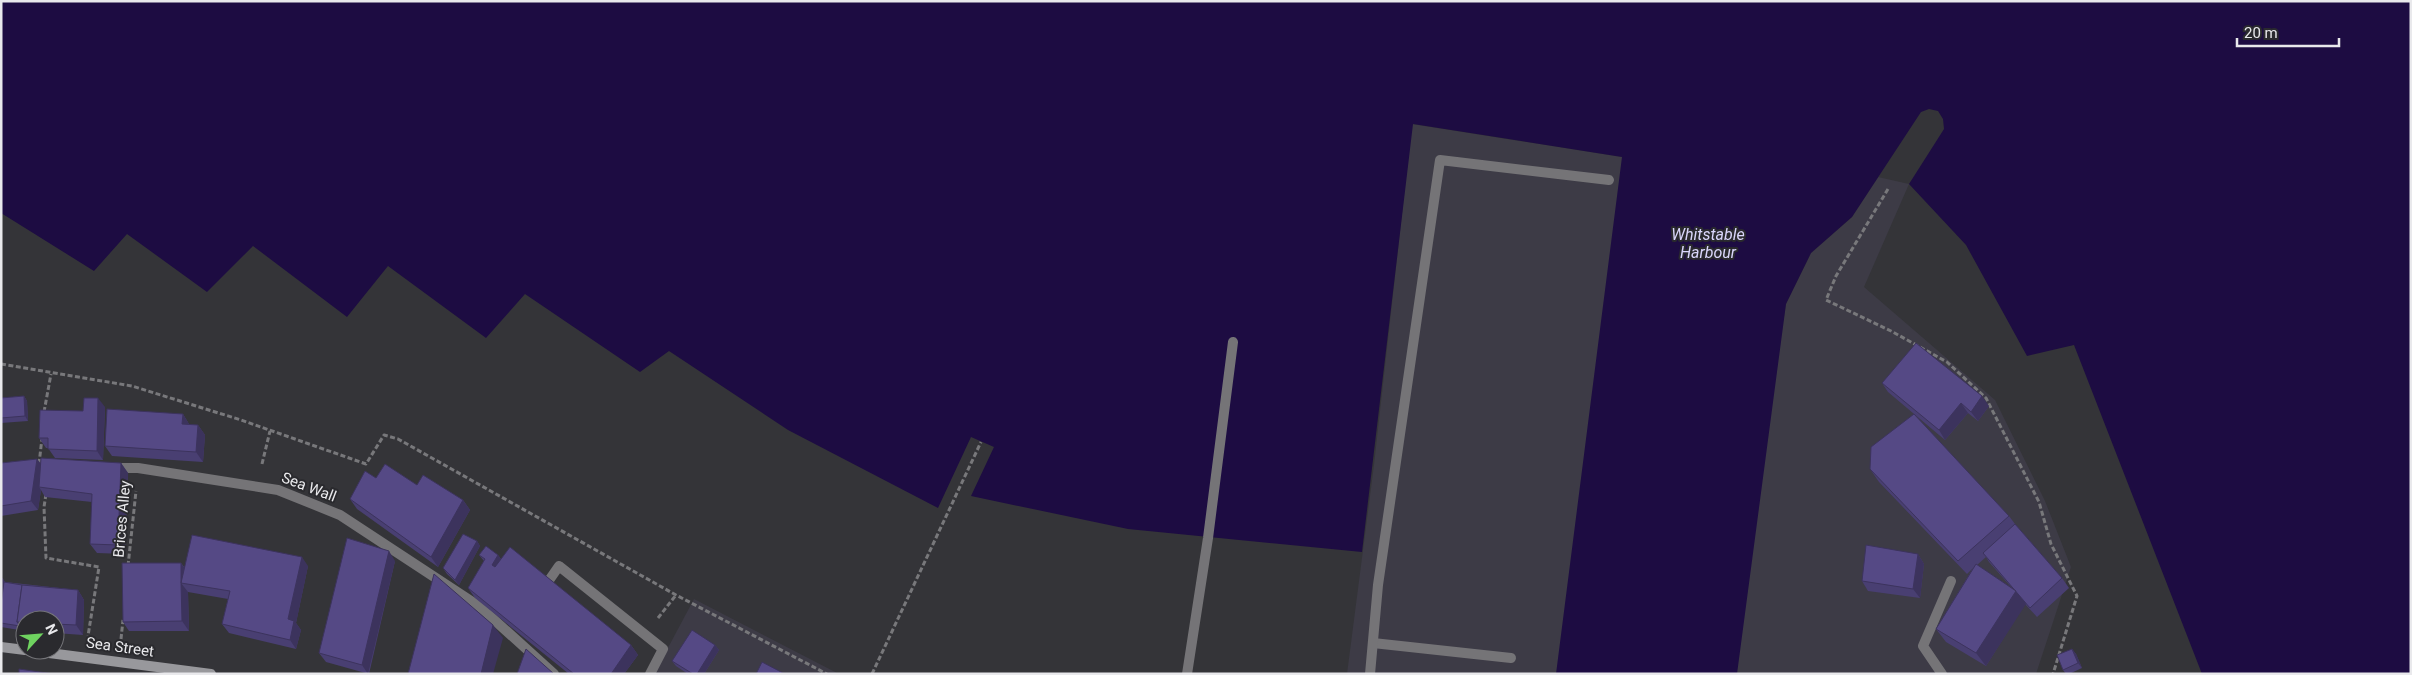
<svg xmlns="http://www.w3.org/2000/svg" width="2412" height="675" font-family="Roboto,sans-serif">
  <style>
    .built { fill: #3d3b46 }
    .water { fill: #1d0c42 }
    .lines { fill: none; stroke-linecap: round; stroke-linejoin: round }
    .path { stroke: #78787b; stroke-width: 3; stroke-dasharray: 5 2.5; stroke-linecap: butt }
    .lane { stroke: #757477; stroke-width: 10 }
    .street { stroke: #757477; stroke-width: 10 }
    .secondary { stroke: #98989c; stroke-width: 10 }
    .wall { fill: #493f72; fill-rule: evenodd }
    .shaded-wall { fill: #3c335d }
    .building { fill: #554985; stroke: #3c335d }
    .labels { text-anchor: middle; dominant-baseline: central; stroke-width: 4; stroke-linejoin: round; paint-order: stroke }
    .street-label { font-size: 15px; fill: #e9e9ec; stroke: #2a2a2e }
    .water-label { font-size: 16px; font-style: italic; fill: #dad6fb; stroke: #2a2a2e }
  </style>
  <rect width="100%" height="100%" fill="#343438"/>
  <!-- built -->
  <g class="built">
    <polygon points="1412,124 1622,157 1780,343 1786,304 1811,253 1852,217 1878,177 1909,184 1864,287 1995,400 2045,501 2071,567 2036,674 1347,674 1374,465"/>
    <polygon points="694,599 839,674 654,674"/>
  </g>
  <!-- water -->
  <polygon class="water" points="1,1 2411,1 2411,674 2202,674 2074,345 2027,356 1966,245 1909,184 1944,129 1943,119 1938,111 1929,109 1921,112 1852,217 1811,253 1786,304 1737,674 1556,674 1622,157 1413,124 1362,552 1128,529 971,496 994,447 971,437 938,508 788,430 669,351 640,372 525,294 486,338 388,266 347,317 253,246 207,292 127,234 94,271 1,213"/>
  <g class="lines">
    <!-- path -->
    <g class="path">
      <polyline points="1888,189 1836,276 1826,300 1891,331 1947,362 1986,398 2039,502 2051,544 2077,596 2053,674"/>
      <polyline points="1,364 132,386 241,420 366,464 384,435 398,439 676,595 827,674"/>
      <polyline points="44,412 51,374"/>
      <polyline points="39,464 42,438"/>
      <polyline points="262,464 270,431"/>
      <polyline points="46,494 44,507 46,558 99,567 88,636"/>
      <polyline points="128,566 136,491"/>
      <polyline points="658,618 676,595"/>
      <polyline points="121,639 123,620"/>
      <polyline points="872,674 981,442"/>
    </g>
    <!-- lane -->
    <g class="lane">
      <polyline points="543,589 559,566 663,649 650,674"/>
      <polyline points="1373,643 1511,658"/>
      <polyline points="1187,674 1208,538 1233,342"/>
      <polyline points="1370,674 1378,585 1440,160 1609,180"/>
      <polyline points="1942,674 1923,646 1951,581"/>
    </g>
    <!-- street -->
    <polyline class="street" points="112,468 138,468 278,490 340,515 480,607 554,674"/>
    <!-- secondary -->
    <g class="secondary">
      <polyline points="1,647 25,650"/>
      <polyline points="26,650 211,674"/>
    </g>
  </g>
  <!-- wall -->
  <g class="wall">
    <polygon points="1882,383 1989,406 1978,421 1968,413 1945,440 1888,392"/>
    <polygon points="24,396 27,401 28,421 1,423 1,398"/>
    <polygon points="105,407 103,460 55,458 48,448 46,448 39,438 83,411"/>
    <polygon points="183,414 189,424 189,425 198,425 205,435 203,462 112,456 105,446"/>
    <polygon points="37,459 41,464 121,463 128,473 125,554 97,553 90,544 92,502 45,497 41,490 38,510 1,516 1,463"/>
    <path d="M1870,469L2009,516L2015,524L2062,578L2069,588L2037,617L2025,604L1986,666L1946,642L1936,629L1973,568L1967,574L1879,482ZM1986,557L1989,562L2012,588L1977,565Z"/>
    <polygon points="376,478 417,485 463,500 470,510 438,567 357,509 350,499"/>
    <polygon points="477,541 480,546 459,585 447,574 443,568"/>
    <polygon points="1918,554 1924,564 1920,598 1868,591 1862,581"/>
    <polygon points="479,555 498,555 501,559 631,645 638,655 624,674 569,674 475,598 468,588 484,561"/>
    <polygon points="395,561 369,674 326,662 319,653"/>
    <polygon points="181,563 185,568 308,566 296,623 301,630 296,649 229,633 222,624 228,599 188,592 189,631 129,631 123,622"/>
    <polygon points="1,576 5,582 78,590 84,600 83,635 55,633 55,620 25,620 25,631 1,627"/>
    <polygon points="715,645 719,650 704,674 688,674 676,666 672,661"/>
    <polygon points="2072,649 2076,654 2082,668 2069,674 2066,674 2063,670"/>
  </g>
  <!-- shaded-wall -->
  <g class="shaded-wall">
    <polygon points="24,396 27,401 28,421 25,416"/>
    <polygon points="1982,396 1989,406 1978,421 1971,412"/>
    <polygon points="98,398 105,407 103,460 97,451"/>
    <polygon points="1961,403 1968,413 1945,440 1939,430"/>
    <polygon points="183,414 189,424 189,434 182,424"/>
    <polygon points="198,425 205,435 203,462 196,452"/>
    <polygon points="37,459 44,468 39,487 41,490 38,510 31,501"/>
    <polygon points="121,463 128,473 125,554 118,545"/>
    <polygon points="463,500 470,510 438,567 431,557"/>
    <polygon points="477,541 480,546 459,585 455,580"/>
    <polygon points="389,551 395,561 368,674 362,665"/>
    <polygon points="1918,554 1924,564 1920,598 1913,589"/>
    <polygon points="498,555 505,565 498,574 492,565"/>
    <polygon points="302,557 308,566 296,623 301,630 296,649 290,640 288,619"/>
    <polygon points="181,563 188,573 181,583"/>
    <polygon points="1,576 7,585 1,623"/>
    <polygon points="181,583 188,592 189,631 182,621"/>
    <polygon points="78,590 84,600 83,635 76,625"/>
    <polygon points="2016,591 2026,604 1986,666 1976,653"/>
    <polygon points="493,625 503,638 493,674 481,674"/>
    <polygon points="631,645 638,655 624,674 611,674"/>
    <polygon points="715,645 719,650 704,674 697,674"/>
    <polygon points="2072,649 2076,654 2082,668 2078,663"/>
  </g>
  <!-- building -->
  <g class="building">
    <polygon points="1916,343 1982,396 1971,412 1961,403 1939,430 1882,383"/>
    <polygon points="24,396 25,416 1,418 1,398"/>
    <polygon points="84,398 98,398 97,451 48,449 48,438 39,438 40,410 83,411"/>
    <polygon points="107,409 183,414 182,424 198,425 196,452 105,446"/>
    <polygon points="1914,414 2009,516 1958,561 1870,469 1871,447"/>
    <polygon points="41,458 121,463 118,545 90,544 92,494 39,487"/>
    <polygon points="37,459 31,501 1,506 1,463"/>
    <polygon points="385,464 417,485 423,475 463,500 431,557 350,499 365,471 376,478"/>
    <polygon points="2015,524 2062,578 2030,608 1983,553"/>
    <polygon points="463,534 477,541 455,580 443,568"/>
    <polygon points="192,535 302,557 288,619 294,621 290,640 222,624 230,591 181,583 182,621 123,622 122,563 181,563 181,583"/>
    <polygon points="347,538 389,551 362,665 319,653"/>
    <polygon points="1866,545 1918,554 1913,589 1862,581"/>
    <polygon points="486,546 498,555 492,565 495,567 510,547 631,645 611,674 574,674 468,588 485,559 479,555"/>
    <polygon points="1976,564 2016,591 1976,653 1936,629"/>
    <polygon points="434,574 493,625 481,674 408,674"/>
    <polygon points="4,582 22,585 17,622 20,626 1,623 1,604"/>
    <polygon points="22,585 78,590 76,625 55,624 55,620 25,620 25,622 17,622"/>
    <polygon points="692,630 715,645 697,674 693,674 672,661"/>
    <polygon points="526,649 554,674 517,674"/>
    <polygon points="2072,649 2078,663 2063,670 2057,655"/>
    <polygon points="762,662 785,674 756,674"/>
    <polygon points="19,669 54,674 19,674"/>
  </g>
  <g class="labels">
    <!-- street labels -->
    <g class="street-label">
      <text transform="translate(309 487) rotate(21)">Sea Wall</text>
      <text transform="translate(122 519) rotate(-85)">Brices Alley</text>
      <text transform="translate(120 647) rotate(8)">Sea Street</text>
    </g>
    <!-- water labels -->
    <g class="water-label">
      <text x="1708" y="234">Whitstable<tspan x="1708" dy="18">Harbour</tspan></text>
    </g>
  </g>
  <!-- border -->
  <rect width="2412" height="675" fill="none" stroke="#e9e9ec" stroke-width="5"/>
  <!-- north arrow -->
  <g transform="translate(40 635) rotate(64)"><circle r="24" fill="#2a2a2e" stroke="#76767a"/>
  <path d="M0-4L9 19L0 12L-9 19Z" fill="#6fd360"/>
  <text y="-8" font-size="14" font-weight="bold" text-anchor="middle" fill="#e9e9ec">N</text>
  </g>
  <!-- scale -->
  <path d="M2237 38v8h102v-8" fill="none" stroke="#e9e9ec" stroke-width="2.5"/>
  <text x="2244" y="38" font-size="15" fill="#e9e9ec" stroke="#2a2a2e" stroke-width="4" paint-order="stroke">20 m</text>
</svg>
